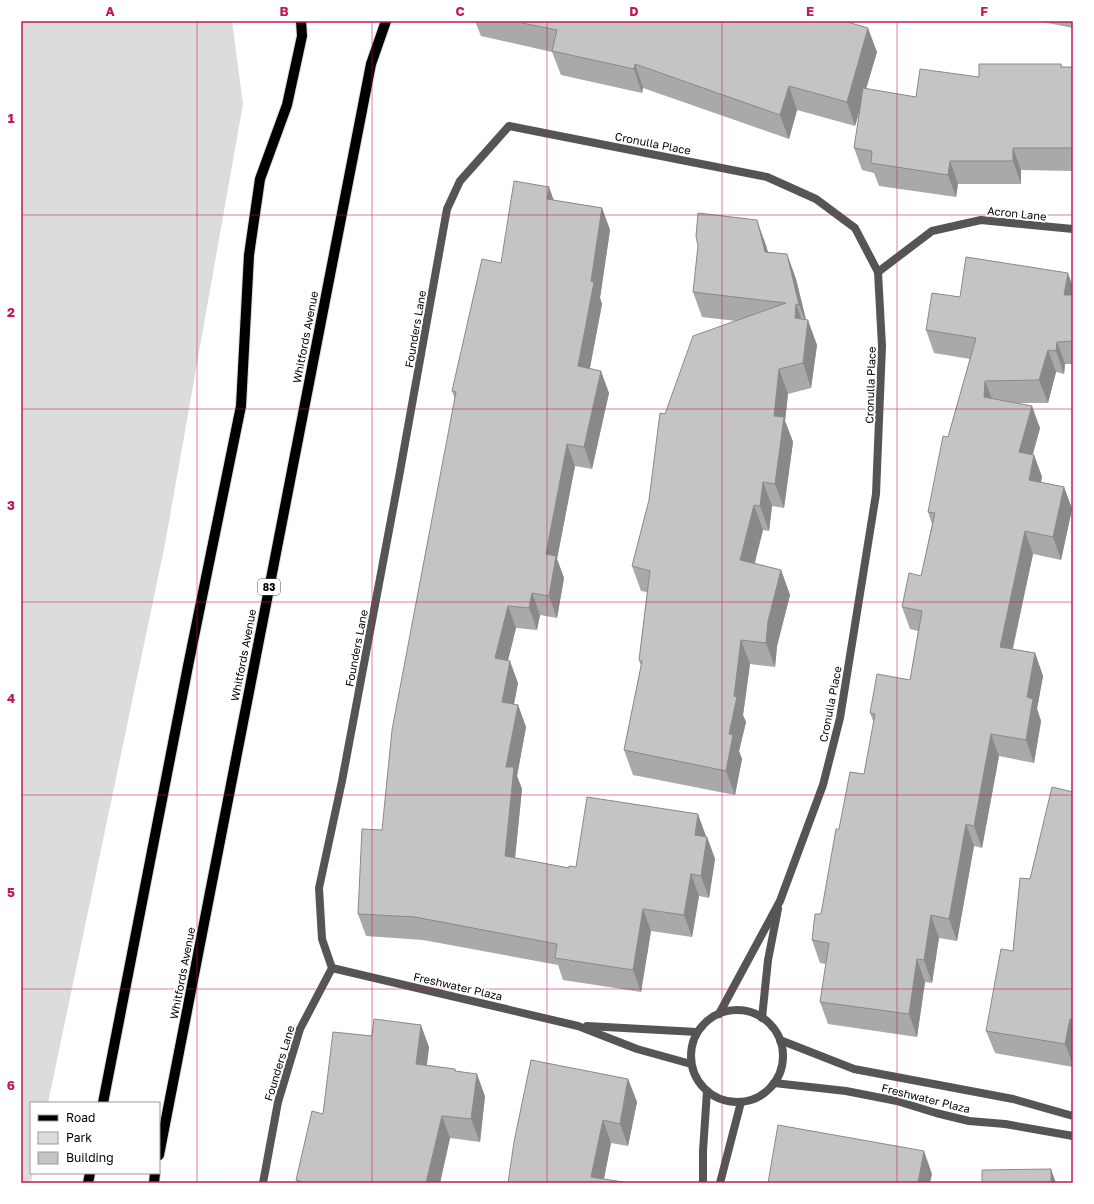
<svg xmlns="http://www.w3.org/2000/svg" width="1094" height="1204" font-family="'Golos Text',sans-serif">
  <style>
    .green { fill: #dcdcdc }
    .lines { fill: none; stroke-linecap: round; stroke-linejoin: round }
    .primary-casing { stroke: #dbdbdb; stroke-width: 12 }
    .minor { stroke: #555; stroke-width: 8 }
    .primary { stroke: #000; stroke-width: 10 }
    .wall { fill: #a9a9a9 }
    .shaded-wall { fill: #898989 }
    .building { fill: #c4c4c4; stroke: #898989 }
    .grid { fill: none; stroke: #c2185b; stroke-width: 1; stroke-opacity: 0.55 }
    .labels { text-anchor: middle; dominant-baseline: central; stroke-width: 4; stroke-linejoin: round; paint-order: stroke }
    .shield { fill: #fff; stroke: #4c4c4c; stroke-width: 1 }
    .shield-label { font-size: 10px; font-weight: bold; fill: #000 }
    .street-label { font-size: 11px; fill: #000; stroke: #fff }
    .neatline { fill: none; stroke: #c2185b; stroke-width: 1.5 }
    .grid-label { font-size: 13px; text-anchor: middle; font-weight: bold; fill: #c2185b }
  </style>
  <rect width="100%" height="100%" fill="#fff"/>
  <!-- green -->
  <polygon class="green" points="21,21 232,21 243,104 165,544 48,1103 31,1103 31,1173 33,1173 31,1183 21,1183"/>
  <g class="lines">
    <!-- primary casing -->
    <g class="primary-casing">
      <g id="primary">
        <polyline points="103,1103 188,666 241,406 249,255 260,179 287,105 302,36 301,21"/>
        <polyline points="159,1155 371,64 386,21"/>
        <polyline points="88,1183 90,1173"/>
        <polyline points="154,1183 155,1173"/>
      </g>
    </g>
    <!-- minor -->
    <g class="minor">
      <polyline points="878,272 932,231 981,220 1073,229"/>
      <polyline points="332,968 578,1026 637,1049 691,1064"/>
      <circle cx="737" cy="1056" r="46"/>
      <polyline points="762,1018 768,960 778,909"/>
      <polyline points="587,1026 697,1032"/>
      <polyline points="780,1040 854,1069 1013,1099 1073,1116"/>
      <polyline points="774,1083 846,1091 897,1101 936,1113 969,1121 1005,1124 1073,1136"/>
      <polyline points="263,1183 278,1102 300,1029 332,968 322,939 319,888 342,781 399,477 447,209 460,181 509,126 767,177 816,199 855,228 878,272 882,346 876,494 840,718 823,785 780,901 719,1014"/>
      <polyline points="703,1183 703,1151 707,1091"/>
      <polyline points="720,1183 741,1102"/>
    </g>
    <!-- primary -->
    <use href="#primary" class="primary"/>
  </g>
  <!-- wall -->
  <g class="wall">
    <polygon points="475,21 844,21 877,52 866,89 916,97 979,77 1061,64 1062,67 1073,67 1073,171 1021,170 1021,184 958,184 956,197 879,186 874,173 862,170 854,148 860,110 855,126 797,110 789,139 643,88 642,93 561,75 552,52 481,36"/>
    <polygon points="1037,21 1073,21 1073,28"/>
    <polygon points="553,200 602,208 610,230 600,298 602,304 590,368 609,393 592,469 575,466 557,559 564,578 557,618 540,615 537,630 516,628 508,660 518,683 514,704 518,705 526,727 517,776 522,789 515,858 569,868 576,867 706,836 706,837 707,837 715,859 709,898 699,896 692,937 651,931 641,992 563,980 558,965 423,940 366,936 358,914 382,830 455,399 452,391 501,263"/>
    <polygon points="766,245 768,252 787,254 796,279 806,320 817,345 811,388 788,394 785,421 793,442 784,508 772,506 769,531 763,530 755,563 781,570 790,595 777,646 775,667 750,664 743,715 746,722 739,751 742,759 735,795 633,775 624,750 641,666 639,660 647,592 641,591 632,566 649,500 665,414 736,321 702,317 693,292"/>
    <polygon points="1073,287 1073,364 1065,364 1064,374 1056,372 1048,403 1018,403 1040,428 1033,454 1034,455 1042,477 1041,482 1064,487 1072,509 1061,560 1033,554 1013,649 1035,653 1043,676 1037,709 1041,721 1034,763 999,756 982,848 974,846 957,941 939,938 932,983 925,982 917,1037 828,1024 820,1002 826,964 820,963 812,940 821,914 839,829 864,774 874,723 870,713 910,680 918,631 910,629 902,607 921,576 932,524 928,512 948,437 970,359 934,353 926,330 960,297"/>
    <polygon points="1073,792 1073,1067 995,1053 986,1031 1013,951 1030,879"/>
    <polygon points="372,1036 429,1047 427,1065 455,1069 456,1071 485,1096 480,1142 450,1138 440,1183 297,1183 296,1180 323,1114"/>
    <polygon points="628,1079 637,1102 628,1146 611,1143 604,1179 508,1183"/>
  </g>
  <!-- shaded-wall -->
  <g class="shaded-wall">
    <polygon points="868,28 877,52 855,126 847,102"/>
    <polygon points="635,64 643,88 642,93 634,69"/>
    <polygon points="789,86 797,110 789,139 780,115"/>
    <polygon points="1013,148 1021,170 1021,184 1013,161"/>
    <polygon points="950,161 958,184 956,197 948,175"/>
    <polygon points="549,187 557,209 547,199"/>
    <polygon points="602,208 610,230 600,298 602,304 586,388 578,366"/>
    <polygon points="757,220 766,245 774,277 765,252"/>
    <polygon points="787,254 796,279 807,324 808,320 817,345 811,388 803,363 807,325 799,305"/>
    <polygon points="1068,273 1073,287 1073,314 1064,295"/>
    <polygon points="796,304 805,329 795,318"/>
    <polygon points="1057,342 1065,364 1064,374 1056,351"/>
    <polygon points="1048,350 1056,372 1048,403 1039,380"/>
    <polygon points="779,369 788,394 785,421 793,442 784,508 775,484 774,416"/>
    <polygon points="601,371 609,393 592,469 584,447"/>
    <polygon points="985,381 994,404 984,397"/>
    <polygon points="1032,406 1040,428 1027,474 1019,452"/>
    <polygon points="567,444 575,466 557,559 564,578 557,618 549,596 546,554"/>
    <polygon points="1034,455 1042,477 1037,502 1029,480"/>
    <polygon points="763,482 772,506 769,531 760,506"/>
    <polygon points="1064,487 1072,509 1061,560 1053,537"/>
    <polygon points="754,505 763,530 749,584 740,560"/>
    <polygon points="1025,531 1033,554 1008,669 1000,647"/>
    <polygon points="781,570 790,595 777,646 775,667 766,643 768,621"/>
    <polygon points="532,593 540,615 537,630 529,608"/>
    <polygon points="508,606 516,628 503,680 495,658"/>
    <polygon points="741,640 750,664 743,715 746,722 739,751 742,759 735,795 726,771 729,734"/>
    <polygon points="1035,653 1043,676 1037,709 1041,721 1034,763 1026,740 1027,697"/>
    <polygon points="510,661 518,683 510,724 502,702"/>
    <polygon points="518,705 526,727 517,776 522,789 513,878 505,856 506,767"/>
    <polygon points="991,734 999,756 982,848 974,826"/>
    <polygon points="698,814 706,836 703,857 695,835"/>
    <polygon points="966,824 974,846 957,941 949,919"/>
    <polygon points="707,837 715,859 709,898 701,876"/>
    <polygon points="691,874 699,896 692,937 684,915"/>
    <polygon points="643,909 651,931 641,992 633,970"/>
    <polygon points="931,915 939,938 932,983 924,960"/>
    <polygon points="917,959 925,982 917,1037 909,1014"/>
    <polygon points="1070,1019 1073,1027 1073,1065 1065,1044"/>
    <polygon points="421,1025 429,1047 424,1087 416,1064"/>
    <polygon points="477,1074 485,1096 480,1142 471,1119"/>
    <polygon points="628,1079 637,1102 628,1146 620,1124"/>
    <polygon points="442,1116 450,1138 440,1183 426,1183"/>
    <polygon points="603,1120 611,1143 603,1183 591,1177"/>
    <polygon points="924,1151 932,1174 930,1183 918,1183"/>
    <polygon points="1051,1169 1056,1183 1051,1183"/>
  </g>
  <!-- building -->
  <g class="building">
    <polygon points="512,21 844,21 868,28 847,102 789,86 780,115 635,64 634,69 552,51 557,30"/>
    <polygon points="979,64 1061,64 1061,67 1073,67 1073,148 1013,148 1013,161 950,161 948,175 871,163 872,151 854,148 863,88 916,97 920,69 979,77"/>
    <polygon points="514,181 549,187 547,199 602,208 591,281 594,282 578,366 601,371 584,447 567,444 546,554 556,556 549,596 532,593 529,608 508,606 495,658 510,661 502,702 518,705 506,767 514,767 505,856 569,868 569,866 576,867 587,797 698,814 695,835 707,837 701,876 691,874 684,915 643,909 633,970 555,958 557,944 415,917 358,914 362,829 382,830 392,730 456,392 452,391 482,259 501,263"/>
    <polygon points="698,213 757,220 765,252 787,254 799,305 796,304 795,318 808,320 803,363 779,369 774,416 784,417 775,484 763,482 760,506 754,505 740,560 781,570 768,621 766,643 741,640 734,696 737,697 729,734 733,735 726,771 624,750 642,661 639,660 650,571 632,566 649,500 660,413 665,414 693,336 786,303 693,292 698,246 696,236"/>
    <polygon points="966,257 1068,273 1064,295 1073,295 1073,341 1057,342 1056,351 1048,350 1039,380 985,381 984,397 1032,406 1019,452 1034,455 1029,480 1064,487 1053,537 1025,531 1000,647 1035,653 1027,697 1033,699 1026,740 991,734 974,826 966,824 949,919 931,915 924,960 917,959 909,1014 820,1002 829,943 812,940 815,914 821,914 836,829 839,829 850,772 864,774 875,714 870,713 877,674 910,680 922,611 902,607 909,573 921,576 935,513 928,512 943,436 948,437 976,338 926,330 932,293 960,297"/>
    <polygon points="1052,787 1073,792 1073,1020 1070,1019 1065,1044 986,1031 1001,949 1013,951 1020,878 1030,879"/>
    <polygon points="374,1019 421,1025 416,1064 455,1069 455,1071 477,1074 471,1119 442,1116 426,1183 303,1183 303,1182 296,1180 312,1111 323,1114 333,1032 372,1036"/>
    <polygon points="531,1060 628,1079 620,1124 603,1120 591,1177 623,1182 623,1183 508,1183 514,1142"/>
    <polygon points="778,1125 924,1151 918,1183 768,1183"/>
    <polygon points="1051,1169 1051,1183 982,1183 982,1170"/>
  </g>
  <!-- grid -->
  <path class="grid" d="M197,21V1183M372,21V1183M547,21V1183M722,21V1183M897,21V1183M21,215H1073M21,409H1073M21,602H1073M21,795H1073M21,989H1073"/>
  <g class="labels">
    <!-- shield labels -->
    <rect class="shield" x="258" y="579" width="22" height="16" rx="3"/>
    <g class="shield-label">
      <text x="269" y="587">83</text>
    </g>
    <!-- street labels -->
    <g class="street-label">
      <text transform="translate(653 143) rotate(11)">Cronulla Place</text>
      <text transform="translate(1017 213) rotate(6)">Acron Lane</text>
      <text transform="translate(415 329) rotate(-80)">Founders Lane</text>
      <text transform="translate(305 337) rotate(-79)">Whitfords Avenue</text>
      <text transform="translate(870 385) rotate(-88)">Cronulla Place</text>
      <text transform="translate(356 648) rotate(-79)">Founders Lane</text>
      <text transform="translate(243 655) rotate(-79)">Whitfords Avenue</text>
      <text transform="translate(830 704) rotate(-79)">Cronulla Place</text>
      <text transform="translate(182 973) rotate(-79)">Whitfords Avenue</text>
      <text transform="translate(458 986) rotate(13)">Freshwater Plaza</text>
      <text transform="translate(279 1063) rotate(-73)">Founders Lane</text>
      <text transform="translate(926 1098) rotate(14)">Freshwater Plaza</text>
    </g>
  </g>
  <!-- border -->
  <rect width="1094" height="1204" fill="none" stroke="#ffffff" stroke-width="44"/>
  <!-- legend -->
  <rect x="30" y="1102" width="130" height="72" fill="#ffffff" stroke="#999999"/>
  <rect x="38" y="1115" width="20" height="6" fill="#000000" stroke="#999999"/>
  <text x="66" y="1122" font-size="12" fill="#000000">Road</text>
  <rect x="38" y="1132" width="20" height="12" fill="#dcdcdc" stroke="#999999"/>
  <text x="66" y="1142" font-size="12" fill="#000000">Park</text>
  <rect x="38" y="1152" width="20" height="12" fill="#c4c4c4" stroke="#999999"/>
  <text x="66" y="1162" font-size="12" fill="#000000">Building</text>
  <rect x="22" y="22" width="1050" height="1160" class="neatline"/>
  <g class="grid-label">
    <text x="110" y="16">A</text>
    <text x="284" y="16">B</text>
    <text x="460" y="16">C</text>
    <text x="634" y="16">D</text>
    <text x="810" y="16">E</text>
    <text x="984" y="16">F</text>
    <text x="11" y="123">1</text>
    <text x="11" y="317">2</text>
    <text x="11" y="510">3</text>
    <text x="11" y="703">4</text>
    <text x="11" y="897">5</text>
    <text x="11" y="1090">6</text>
  </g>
</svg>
